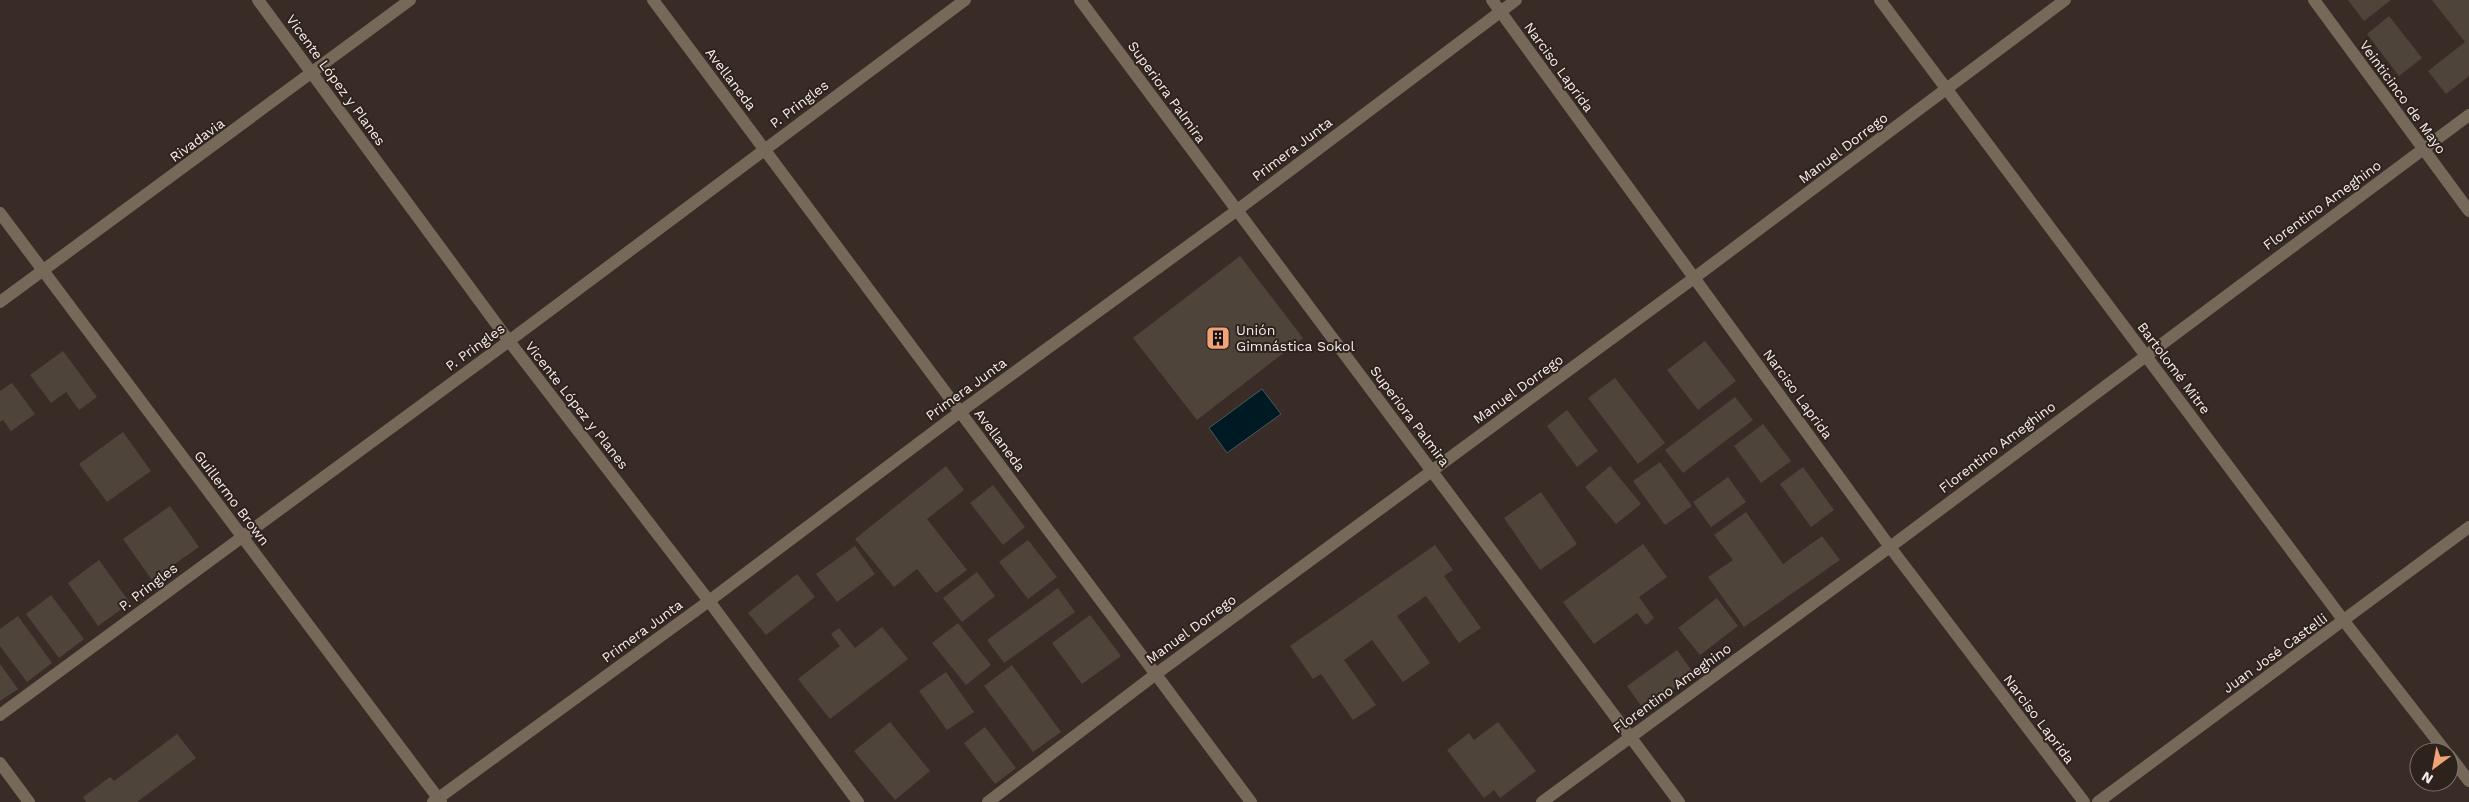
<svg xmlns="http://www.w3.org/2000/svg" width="2469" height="802" font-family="'Work Sans',sans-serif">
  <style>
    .water { fill: #001a23; stroke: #4a595f }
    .building { fill: #4f443a }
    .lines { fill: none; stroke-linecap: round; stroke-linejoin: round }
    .street { stroke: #76695a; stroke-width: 12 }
    .labels { text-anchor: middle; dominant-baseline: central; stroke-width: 4; stroke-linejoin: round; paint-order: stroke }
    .street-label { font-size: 14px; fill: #f6edea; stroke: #2e221d }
    .poi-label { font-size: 14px; fill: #f6edea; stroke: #2e221d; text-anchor: start }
  </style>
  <rect width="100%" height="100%" fill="#392b26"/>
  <!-- water -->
  <polygon class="water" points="1262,389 1281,414 1227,453 1209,428"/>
  <!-- building -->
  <g class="building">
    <polygon points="2348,0 2391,0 2364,21"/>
    <polygon points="2432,0 2469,0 2469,76 2446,94 2428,71 2465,42"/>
    <polygon points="2389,16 2422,58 2399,76 2367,34"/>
    <polygon points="1240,256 1303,338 1197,420 1133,338"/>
    <polygon points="1705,341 1736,381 1698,410 1667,370"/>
    <polygon points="63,351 97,397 79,410 66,392 51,403 30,375"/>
    <polygon points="1615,378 1665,443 1638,464 1588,398"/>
    <polygon points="12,383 35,414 11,431 3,420 0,422 0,391"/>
    <polygon points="1735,397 1753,420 1683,473 1665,450"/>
    <polygon points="1567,410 1598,451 1577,467 1547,426"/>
    <polygon points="1763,424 1791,461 1761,483 1734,446"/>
    <polygon points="123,432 151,471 107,502 79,464"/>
    <polygon points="1660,462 1692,506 1665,525 1633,481"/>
    <polygon points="946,466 964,490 927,519 967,570 936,593 917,569 894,587 855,539"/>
    <polygon points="1610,466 1641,504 1616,524 1585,487"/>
    <polygon points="1803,467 1834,510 1811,527 1780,484"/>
    <polygon points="1728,477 1746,502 1711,527 1693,502"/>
    <polygon points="993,485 1025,527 1003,545 970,503"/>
    <polygon points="1541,492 1577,544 1540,570 1504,518"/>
    <polygon points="170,506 199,547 152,580 123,539"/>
    <polygon points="1746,512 1783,564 1822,536 1840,560 1744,627 1708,577 1733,560 1714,535"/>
    <polygon points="1028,540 1057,577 1028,599 999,562"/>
    <polygon points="1643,544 1667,577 1639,597 1654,618 1646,625 1637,613 1594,644 1563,602"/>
    <polygon points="1435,545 1453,570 1444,576 1481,628 1459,643 1426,596 1397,616 1430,663 1403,682 1372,640 1344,660 1376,705 1353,720 1321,674 1313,679 1290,646"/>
    <polygon points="855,546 875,574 837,602 816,574"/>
    <polygon points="99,560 130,603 98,626 68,583"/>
    <polygon points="977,572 995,596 962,622 943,598"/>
    <polygon points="797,574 815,597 766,635 748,613"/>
    <polygon points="1058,588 1075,612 1004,663 987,640"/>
    <polygon points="51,595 84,639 59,658 26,614"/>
    <polygon points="1717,598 1738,626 1700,655 1678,628"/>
    <polygon points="1090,615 1121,656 1082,684 1052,643"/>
    <polygon points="18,616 52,663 27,682 0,646 0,629"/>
    <polygon points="958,623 991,665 966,685 932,643"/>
    <polygon points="882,627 908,659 830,719 798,679 840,646 831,634 839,628 855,648"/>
    <polygon points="1677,650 1694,674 1644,710 1627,686"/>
    <polygon points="0,664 18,689 0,701"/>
    <polygon points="1012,665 1061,732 1033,752 984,686"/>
    <polygon points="946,672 974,712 947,730 919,691"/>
    <polygon points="890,722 930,771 895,800 854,751"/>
    <polygon points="1498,722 1536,771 1500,798 1494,790 1484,798 1447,750 1469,733 1474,740"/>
    <polygon points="985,727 1016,768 995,784 964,743"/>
    <polygon points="177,734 196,758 137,802 86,802 83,797 110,777 114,781"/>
  </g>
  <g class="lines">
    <!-- street -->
    <g class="street">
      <polyline points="258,0 509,341 709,601 858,802"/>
      <polyline points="653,0 1251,802"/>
      <polyline points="1080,0 1679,802"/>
      <polyline points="1492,0 1890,547 2084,802"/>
      <polyline points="1880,0 2344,621 2446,752"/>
      <polyline points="2314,0 2469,211"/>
      <polyline points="0,213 441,802"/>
      <polyline points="0,302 410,0"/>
      <polyline points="0,715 509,341 965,0"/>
      <polyline points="2449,755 2469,781"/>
      <polyline points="0,763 29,802"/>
      <polyline points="433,802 709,601 960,412 1236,211 1516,0"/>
      <polyline points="988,802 1156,674 1694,278 2065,0"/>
      <polyline points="1542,802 1890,547 2469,115"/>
      <polyline points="2098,802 2469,527"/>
    </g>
  </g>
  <!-- icons -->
  <defs>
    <g id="building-square" transform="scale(1.25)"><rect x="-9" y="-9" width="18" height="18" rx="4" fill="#efa377" stroke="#2e221d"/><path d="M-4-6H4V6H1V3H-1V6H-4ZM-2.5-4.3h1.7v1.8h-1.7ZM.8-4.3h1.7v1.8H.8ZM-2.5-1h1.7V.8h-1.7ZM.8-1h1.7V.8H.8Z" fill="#111"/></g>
  </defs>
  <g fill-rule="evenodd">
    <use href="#building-square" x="1218" y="338"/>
  </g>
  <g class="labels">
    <!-- street labels -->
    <g class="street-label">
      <text transform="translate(1559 67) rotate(54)">Narciso Laprida</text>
      <text transform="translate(731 79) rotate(53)">Avellaneda</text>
      <text transform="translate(336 80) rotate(54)">Vicente López y Planes</text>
      <text transform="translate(1167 92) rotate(54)">Superiora Palmira</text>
      <text transform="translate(2403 97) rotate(54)">Veinticinco de Mayo</text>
      <text transform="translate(799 104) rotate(-37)">P. Pringles</text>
      <text transform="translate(197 140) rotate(-36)">Rivadavia</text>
      <text transform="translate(1843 148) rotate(-37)">Manuel Dorrego</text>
      <text transform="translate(1292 149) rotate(-37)">Primera Junta</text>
      <text transform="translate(2322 205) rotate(-36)">Florentino Ameghino</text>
      <text transform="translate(475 347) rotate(-36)">P. Pringles</text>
      <text transform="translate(2174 368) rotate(53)">Bartolomé Mitre</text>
      <text transform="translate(966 389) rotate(-36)">Primera Junta</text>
      <text transform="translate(1518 389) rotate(-36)">Manuel Dorrego</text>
      <text transform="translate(1798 394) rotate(54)">Narciso Laprida</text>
      <text transform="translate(577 405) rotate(52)">Vicente López y Planes</text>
      <text transform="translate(1410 416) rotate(53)">Superiora Palmira</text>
      <text transform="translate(1000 440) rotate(53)">Avellaneda</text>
      <text transform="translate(1997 447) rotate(-37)">Florentino Ameghino</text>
      <text transform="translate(232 498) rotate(53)">Guillermo Brown</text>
      <text transform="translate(148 587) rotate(-37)">P. Pringles</text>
      <text transform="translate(1191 629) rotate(-36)">Manuel Dorrego</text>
      <text transform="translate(642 631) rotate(-36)">Primera Junta</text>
      <text transform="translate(2275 653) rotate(-36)">Juan José Castelli</text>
      <text transform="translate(1672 688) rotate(-36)">Florentino Ameghino</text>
      <text transform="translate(2039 719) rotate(53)">Narciso Laprida</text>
    </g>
    <!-- poi labels -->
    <g class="poi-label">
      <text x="1236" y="330">Unión<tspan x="1236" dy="16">Gimnástica Sokol</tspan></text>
    </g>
  </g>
  <!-- north arrow -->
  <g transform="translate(2434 767) rotate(212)"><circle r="24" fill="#2e221d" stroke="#7e736f"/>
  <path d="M0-4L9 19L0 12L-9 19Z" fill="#efa377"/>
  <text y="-8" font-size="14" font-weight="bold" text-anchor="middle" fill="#f6edea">N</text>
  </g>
</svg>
